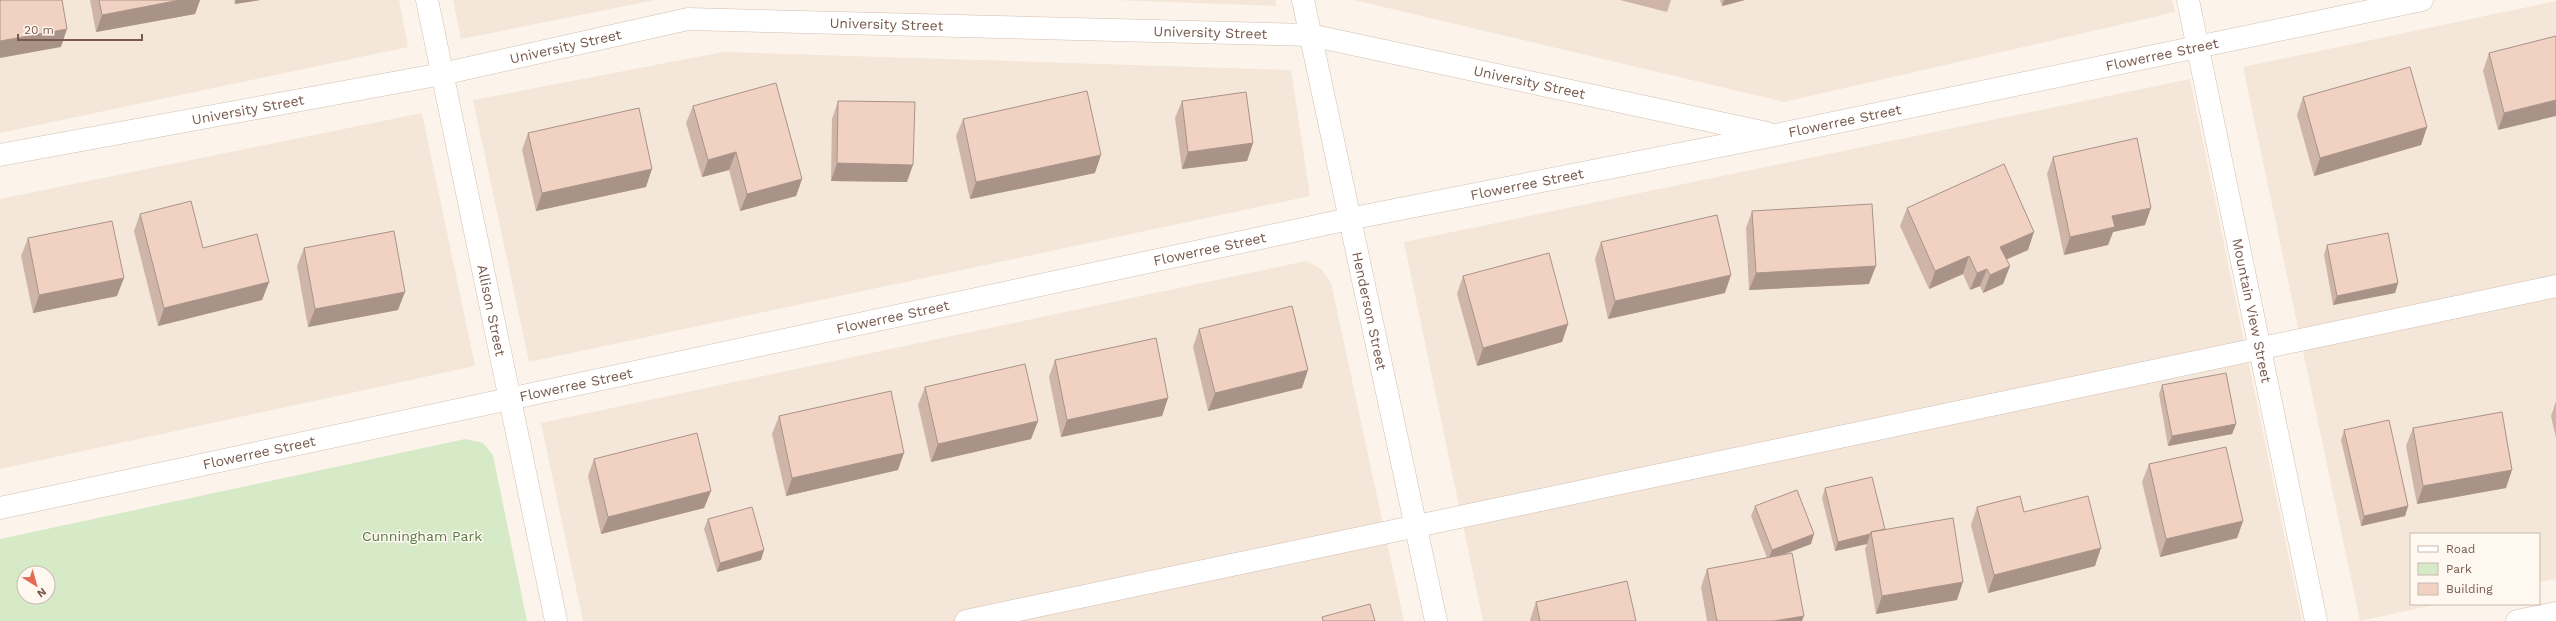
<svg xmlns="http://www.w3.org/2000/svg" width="2556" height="621" font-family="'Work Sans',sans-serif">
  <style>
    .residential { fill: #f4e6d8 }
    .green { fill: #d7eac8; fill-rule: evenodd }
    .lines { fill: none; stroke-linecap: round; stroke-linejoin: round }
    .minor-casing { stroke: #d1beb1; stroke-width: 23 }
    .minor { stroke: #fff; stroke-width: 22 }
    .wall { fill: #cfb5a7 }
    .shaded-wall { fill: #a99388 }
    .building { fill: #f1d2c2; stroke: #a99388 }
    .labels { text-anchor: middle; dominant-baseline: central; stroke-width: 3; stroke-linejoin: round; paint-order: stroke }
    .street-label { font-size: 14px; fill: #775a4d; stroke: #fff8f0 }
    .park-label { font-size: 14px; fill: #587c45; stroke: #fff8f0 }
  </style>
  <rect width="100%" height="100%" fill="#fcf4ea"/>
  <!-- residential -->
  <g class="residential">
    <polygon points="0,0 399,0 408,47 0,133"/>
    <polygon points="453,0 655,0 461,39"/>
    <polygon points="1114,0 1275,0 1277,6"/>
    <polygon points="1354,0 2172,0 2175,12 1784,102"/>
    <polygon points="2556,1 2556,579 2539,582 2539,534 2411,534 2411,604 2438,604 2360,621 2243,67"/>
    <polygon points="723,52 1291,70 1310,196 529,362 473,100"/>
    <polygon points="2190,79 2302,621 1483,621 1404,242"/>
    <polygon points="422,113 475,366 0,469 0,199"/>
    <polygon points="1306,261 1321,269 1331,283 1404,621 583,621 541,423"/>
  </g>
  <!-- green -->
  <path class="green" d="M465,439L483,443L493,455L527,621H0V539ZM24,573H48V597H24Z"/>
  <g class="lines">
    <!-- minor casing -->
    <g class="minor-casing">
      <g id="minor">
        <path id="s1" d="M427,0L556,621"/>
        <path id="s2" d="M1303,0L1436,621"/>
        <path id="s3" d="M2188,0L2316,621"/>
        <path id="s4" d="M0,155L442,74L688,19L1310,35L1767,133"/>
        <path id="s5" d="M0,508L1349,219L1776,135L2422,0"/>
        <polyline points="966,621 2556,286"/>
        <polyline points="2517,621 2556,613"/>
      </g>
    </g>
    <!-- minor -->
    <use href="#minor" class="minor"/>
  </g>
  <!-- wall -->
  <g class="wall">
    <polygon points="90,0 200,0 195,14 96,32"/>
    <polygon points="234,0 260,0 235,4"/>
    <polygon points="1620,0 1671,0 1667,12"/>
    <polygon points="1720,0 1745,0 1722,6"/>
    <polygon points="2556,36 2498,130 2483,71 2489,53"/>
    <polygon points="2303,97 2427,127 2421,145 2314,176 2297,115"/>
    <polygon points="838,101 907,182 831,181 832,119"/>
    <polygon points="1182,101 1253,143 1247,161 1182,169 1175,118"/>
    <polygon points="693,106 802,179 796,196 740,211 729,170 702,177 686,123"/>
    <polygon points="963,119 1095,173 970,199 956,136"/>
    <polygon points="528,133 646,187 536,211 522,150"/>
    <polygon points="2053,157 2145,225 2113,232 2108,245 2064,255 2047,174"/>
    <polygon points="1907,208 2028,250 2006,259 2010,266 2003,284 1983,293 1980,286 1970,290 1963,274 1929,289 1900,226"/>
    <polygon points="1752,211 1869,284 1749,290 1746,228"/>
    <polygon points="140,214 203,248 269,282 262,300 158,326 134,231"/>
    <polygon points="28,238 117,296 33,313 21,256"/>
    <polygon points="1601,242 1725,293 1608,319 1595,259"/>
    <polygon points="2327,245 2398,283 2395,293 2333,305 2324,255"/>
    <polygon points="304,248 398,310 308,327 297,266"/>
    <polygon points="1463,276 1568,324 1562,342 1477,366 1457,294"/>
    <polygon points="1199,329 1302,388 1208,411 1193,347"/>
    <polygon points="1055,360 1168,398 1162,416 1061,437 1049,377"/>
    <polygon points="2162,385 2236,424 2232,434 2168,446 2159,394"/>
    <polygon points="925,387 1038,421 1031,439 931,462 918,405"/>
    <polygon points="2556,401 2556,438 2551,416"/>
    <polygon points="779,416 898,470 786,496 772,434"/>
    <polygon points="2413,428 2506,488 2417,504 2406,446"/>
    <polygon points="2344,430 2408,506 2405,516 2361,526 2341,440"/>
    <polygon points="594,459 711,491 704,508 601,534 588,476"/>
    <polygon points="2149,464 2243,521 2237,538 2160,557 2142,482"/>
    <polygon points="1825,488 1885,529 1957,600 1876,614 1865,549 1867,544 1835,551 1822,498"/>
    <polygon points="1755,506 1811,544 1780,556 1802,621 1707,621 1701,587 1707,569 1767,558 1751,516"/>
    <polygon points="1977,507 2024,512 2095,566 1988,593 1971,525"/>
    <polygon points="708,519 761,560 717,572 704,529"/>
    <polygon points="1536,602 1636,621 1530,621 1530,620"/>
  </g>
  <!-- shaded-wall -->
  <g class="shaded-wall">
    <polygon points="180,0 200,0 195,14 96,32 102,15"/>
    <polygon points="236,0 260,0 235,4"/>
    <polygon points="1724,0 1745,0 1722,6"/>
    <polygon points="67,29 61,47 0,58 0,41"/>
    <polygon points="2556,100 2556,116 2498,130 2504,113"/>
    <polygon points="2427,127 2421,145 2314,176 2320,158"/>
    <polygon points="1253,143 1247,161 1182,169 1188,152"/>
    <polygon points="736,152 729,170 702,177 708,160"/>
    <polygon points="1101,155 1095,173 970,199 976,182"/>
    <polygon points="837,163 913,165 907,182 831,181"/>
    <polygon points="652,169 646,187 536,211 542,193"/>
    <polygon points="802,179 796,196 740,211 747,194"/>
    <polygon points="2151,208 2145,225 2113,232 2108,245 2064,255 2070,237 2112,216"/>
    <polygon points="2034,232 2028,250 1994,265 2000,247"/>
    <polygon points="1969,256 1963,274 1929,289 1935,271"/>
    <polygon points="1876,266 1869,284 1749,290 1756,273"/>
    <polygon points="2010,266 2003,284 1983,293 1990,275"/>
    <polygon points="1987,269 1980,286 1970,290 1977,273"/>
    <polygon points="1731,275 1725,293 1608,319 1615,301"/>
    <polygon points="124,278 117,296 33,313 39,295"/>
    <polygon points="269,282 262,300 158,326 164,308"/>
    <polygon points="2398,283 2395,293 2333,305 2337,296"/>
    <polygon points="405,292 398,310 308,327 315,309"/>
    <polygon points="1568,324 1562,342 1477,366 1483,348"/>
    <polygon points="1308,370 1302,388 1208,411 1215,393"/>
    <polygon points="1168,398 1162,416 1061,437 1067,420"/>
    <polygon points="1038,421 1031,439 931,462 938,444"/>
    <polygon points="2236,424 2232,434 2168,446 2172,436"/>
    <polygon points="904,453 898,470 786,496 792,478"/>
    <polygon points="2512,470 2506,488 2417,504 2423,486"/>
    <polygon points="711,491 704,508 601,534 608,517"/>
    <polygon points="2408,506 2405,516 2361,526 2364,516"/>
    <polygon points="2243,521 2237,538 2160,557 2166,539"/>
    <polygon points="1814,534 1811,544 1768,560 1772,550"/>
    <polygon points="1870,534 1867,544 1835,551 1838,542"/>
    <polygon points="2101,548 2095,566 1988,593 1994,575"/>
    <polygon points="764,550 761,560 717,572 720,563"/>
    <polygon points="1963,582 1957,600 1876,614 1882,596"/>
    <polygon points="1804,616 1802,621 1774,621"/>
  </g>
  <!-- building -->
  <g class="building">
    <polygon points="0,0 62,0 67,29 0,41"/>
    <polygon points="99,0 180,0 102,15"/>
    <polygon points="2556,36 2556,100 2504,113 2489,53"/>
    <polygon points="2410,67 2427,127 2320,158 2303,97"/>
    <polygon points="776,83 802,179 747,194 736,152 708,160 693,106"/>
    <polygon points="1087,91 1101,155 976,182 963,119"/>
    <polygon points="1246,92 1253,143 1188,152 1182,101"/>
    <polygon points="838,101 915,102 913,165 837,163"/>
    <polygon points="639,108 652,169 542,193 528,133"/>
    <polygon points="2137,138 2151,208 2112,216 2115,227 2070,237 2053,157"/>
    <polygon points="2004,164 2034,232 2000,247 2010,266 1990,275 1987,269 1977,273 1969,256 1935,271 1907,208"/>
    <polygon points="191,201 203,248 257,234 269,282 164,308 140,214"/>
    <polygon points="1872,204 1876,266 1756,273 1752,211"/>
    <polygon points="1717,215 1731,275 1615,301 1601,242"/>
    <polygon points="112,221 124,278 39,295 28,238"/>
    <polygon points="394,231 405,292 315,309 304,248"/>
    <polygon points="2388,233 2398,283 2337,296 2327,245"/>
    <polygon points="1549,253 1568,324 1483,348 1463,276"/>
    <polygon points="1292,306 1308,370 1215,393 1199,329"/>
    <polygon points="1156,338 1168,398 1067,420 1055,360"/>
    <polygon points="1025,364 1038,421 938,444 925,387"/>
    <polygon points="2226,373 2236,424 2172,436 2162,385"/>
    <polygon points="891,391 904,453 792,478 779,416"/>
    <polygon points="2502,412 2512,470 2423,486 2413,428"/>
    <polygon points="2389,420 2408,506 2364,516 2344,430"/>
    <polygon points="697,433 711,491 608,517 594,459"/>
    <polygon points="2226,447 2243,521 2166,539 2149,464"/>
    <polygon points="1872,477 1885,529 1871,532 1870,534 1838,542 1825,488"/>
    <polygon points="1797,490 1814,534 1772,550 1755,506"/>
    <polygon points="2020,496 2024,512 2088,496 2101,548 1994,575 1977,507"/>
    <polygon points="752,507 764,550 720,563 708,519"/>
    <polygon points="1953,518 1963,582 1882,596 1871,532"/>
    <polygon points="1792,553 1804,616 1774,621 1717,621 1707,569"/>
    <polygon points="1627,581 1636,621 1540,621 1536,602"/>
    <polygon points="1370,604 1375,621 1323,621 1322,617"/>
  </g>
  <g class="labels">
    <!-- street labels -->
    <g class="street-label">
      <text stroke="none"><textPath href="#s4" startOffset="900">University Street</textPath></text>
      <text stroke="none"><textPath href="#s4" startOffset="1224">University Street</textPath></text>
      <text stroke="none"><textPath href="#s4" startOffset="576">University Street</textPath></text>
      <text stroke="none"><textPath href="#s5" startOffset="2209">Flowerree Street</textPath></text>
      <text stroke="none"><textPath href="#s4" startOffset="1548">University Street</textPath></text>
      <text stroke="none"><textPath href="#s4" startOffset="252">University Street</textPath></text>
      <text stroke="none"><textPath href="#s5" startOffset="1885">Flowerree Street</textPath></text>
      <text stroke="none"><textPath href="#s5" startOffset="1561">Flowerree Street</textPath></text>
      <text stroke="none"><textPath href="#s5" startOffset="1237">Flowerree Street</textPath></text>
      <text stroke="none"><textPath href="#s3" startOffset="317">Mountain View Street</textPath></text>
      <text stroke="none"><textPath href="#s1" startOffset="317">Allison Street</textPath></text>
      <text stroke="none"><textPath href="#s2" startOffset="318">Henderson Street</textPath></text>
      <text stroke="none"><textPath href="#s5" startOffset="913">Flowerree Street</textPath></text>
      <text stroke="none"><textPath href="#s5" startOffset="589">Flowerree Street</textPath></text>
      <text stroke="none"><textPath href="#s5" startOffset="265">Flowerree Street</textPath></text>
    </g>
    <!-- park labels -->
    <g class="park-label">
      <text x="422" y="536">Cunningham Park</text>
    </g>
  </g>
  <!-- legend -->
  <rect x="2410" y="533" width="130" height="72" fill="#fff8f0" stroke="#c9b9af"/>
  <rect x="2418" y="546" width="20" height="6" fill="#ffffff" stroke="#c9b9af"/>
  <text x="2446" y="553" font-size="12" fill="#775a4d">Road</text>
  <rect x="2418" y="563" width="20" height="12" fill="#d7eac8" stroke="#c9b9af"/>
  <text x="2446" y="573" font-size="12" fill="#775a4d">Park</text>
  <rect x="2418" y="583" width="20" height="12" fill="#f1d2c2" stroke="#c9b9af"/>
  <text x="2446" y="593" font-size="12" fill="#775a4d">Building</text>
  <!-- north arrow -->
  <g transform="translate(36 585) rotate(143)"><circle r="19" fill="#fff8f0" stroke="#c9b9af"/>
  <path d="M0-3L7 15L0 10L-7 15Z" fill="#e26c53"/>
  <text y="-6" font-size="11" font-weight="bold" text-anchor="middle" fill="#775a4d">N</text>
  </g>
  <!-- scale -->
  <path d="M18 34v6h124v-6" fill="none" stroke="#775a4d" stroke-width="2"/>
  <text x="24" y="34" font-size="12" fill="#775a4d" stroke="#fff8f0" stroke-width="3" paint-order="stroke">20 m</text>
</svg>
